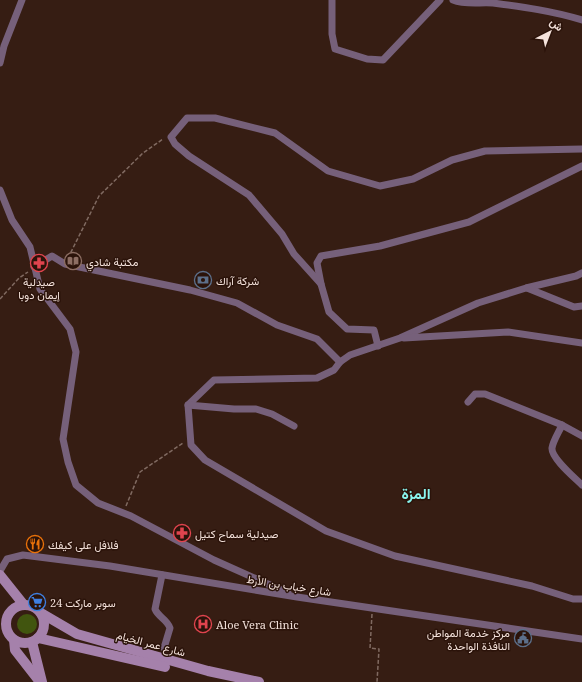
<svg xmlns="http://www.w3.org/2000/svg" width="582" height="682" font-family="'Noto Serif',Vazirmatn,serif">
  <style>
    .green { fill: #41550f }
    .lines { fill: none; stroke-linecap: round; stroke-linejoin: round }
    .path { stroke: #806a61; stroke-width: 1.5; stroke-dasharray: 4 2; stroke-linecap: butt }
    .street { stroke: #76607a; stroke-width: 7 }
    .secondary { stroke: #a581ab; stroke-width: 10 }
    .labels { text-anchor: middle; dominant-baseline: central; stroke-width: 3; stroke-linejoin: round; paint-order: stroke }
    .poi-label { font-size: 11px; fill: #f4e2db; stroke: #2b130a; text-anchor: start }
    .street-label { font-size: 11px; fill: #f4e2db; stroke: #2b130a }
    .district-label { font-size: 15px; font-weight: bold; fill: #8af5ee; stroke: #2b130a }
  </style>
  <rect width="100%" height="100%" fill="#361d13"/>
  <!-- green -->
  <circle class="green" cx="27" cy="624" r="10"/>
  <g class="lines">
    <!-- path -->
    <g class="path">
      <polyline points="68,258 99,196 143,153 163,139"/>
      <polyline points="0,299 19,278 28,272"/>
      <polyline points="126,506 140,472 183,443"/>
      <polyline points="372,614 370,648 379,649 377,682"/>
    </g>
    <!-- street -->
    <g class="street">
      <polyline points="332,0 332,34 335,49 367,59 383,60 440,0"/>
      <path d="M453,0C465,5 480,2 493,3C523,7 553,11 582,20"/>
      <polyline points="0,63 4,46 22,0"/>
      <polyline points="0,190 12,220 30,247 40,289 70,329 76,352 63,439 68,462 76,485 98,503 131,516 214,560 288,593"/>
      <polyline points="34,267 52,256 65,264 190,290 237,303 277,325 317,339 340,362"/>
      <polyline points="582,273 576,276 526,288 478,303 400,338 350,355 340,362 334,370 317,378 214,380 188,405 191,445 205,460 326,531 395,556 532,586 573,599 582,599"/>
      <polyline points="321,284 317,263 321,256 380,246 469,222 582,166"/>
      <polyline points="527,288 574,307 582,306"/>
      <polyline points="404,338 508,332 582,343"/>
      <polyline points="378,346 374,330 347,329 329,312 321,284 294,254 282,234 249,195 189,156 175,144 171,137 187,118 215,118 275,133 328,171 380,186 413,179 452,160 485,151 582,149"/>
      <polyline points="468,402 475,394 485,394 562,425 582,436"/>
      <polyline points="188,405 234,409 256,409 272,414 294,426"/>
      <path d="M562,425C559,432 553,441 552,448C551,458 575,478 582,485"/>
      <polyline points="0,571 7,559 23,555 110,566 297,597 582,639"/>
      <path d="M162,575L155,609C158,617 167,619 170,628L164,648"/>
    </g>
    <!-- secondary -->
    <g class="secondary">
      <polyline points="0,575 24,605"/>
      <circle cx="25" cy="624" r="19"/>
      <polyline points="41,613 77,634 208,671 259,682"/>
      <polyline points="38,638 165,667"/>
      <polyline points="14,640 15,650 40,682"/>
      <polyline points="32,642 42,682"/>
    </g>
  </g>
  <!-- icons -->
  <defs>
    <g id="library-ring" transform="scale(0.9)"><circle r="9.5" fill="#2b130a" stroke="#8d6e63" stroke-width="1.5"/><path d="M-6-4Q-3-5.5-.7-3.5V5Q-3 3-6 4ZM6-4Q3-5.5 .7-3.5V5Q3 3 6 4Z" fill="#8d6e63"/></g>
    <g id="pharmacy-ring" transform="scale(0.9)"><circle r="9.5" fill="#2b130a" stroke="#e0444e" stroke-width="1.5"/><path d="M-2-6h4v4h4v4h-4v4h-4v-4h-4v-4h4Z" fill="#e0444e"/></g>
    <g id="bank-ring" transform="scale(0.9)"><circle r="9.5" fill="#2b130a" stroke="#5c6f8a" stroke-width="1.5"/><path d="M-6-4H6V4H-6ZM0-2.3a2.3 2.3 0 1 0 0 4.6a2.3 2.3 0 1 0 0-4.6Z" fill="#5c6f8a"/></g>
    <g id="restaurant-ring" transform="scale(0.9)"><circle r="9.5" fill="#2b130a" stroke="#e8710a" stroke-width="1.5"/><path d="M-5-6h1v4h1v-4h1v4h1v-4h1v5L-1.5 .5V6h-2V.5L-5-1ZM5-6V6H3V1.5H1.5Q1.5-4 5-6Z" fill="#e8710a"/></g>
    <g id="supermarket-ring" transform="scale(0.9)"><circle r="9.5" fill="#2b130a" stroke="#3f7fe0" stroke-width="1.5"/><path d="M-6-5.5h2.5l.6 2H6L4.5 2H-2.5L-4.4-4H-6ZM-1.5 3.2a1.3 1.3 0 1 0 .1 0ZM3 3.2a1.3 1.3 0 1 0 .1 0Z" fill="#3f7fe0"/></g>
    <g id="hospital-ring" transform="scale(0.9)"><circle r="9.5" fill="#2b130a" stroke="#e0444e" stroke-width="1.5"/><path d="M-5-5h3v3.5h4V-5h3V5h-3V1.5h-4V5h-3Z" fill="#e0444e"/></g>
    <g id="civic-ring" transform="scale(0.9)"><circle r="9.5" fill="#2b130a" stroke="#5c6f8a" stroke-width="1.5"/><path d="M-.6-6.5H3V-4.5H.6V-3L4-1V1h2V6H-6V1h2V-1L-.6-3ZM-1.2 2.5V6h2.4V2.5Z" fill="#5c6f8a"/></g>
  </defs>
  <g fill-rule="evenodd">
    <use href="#library-ring" x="73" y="261"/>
    <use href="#pharmacy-ring" x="39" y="263"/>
    <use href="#bank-ring" x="203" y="280"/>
    <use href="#pharmacy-ring" x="182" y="533"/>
    <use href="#restaurant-ring" x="35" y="544"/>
    <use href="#supermarket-ring" x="37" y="602"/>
    <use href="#hospital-ring" x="203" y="624"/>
    <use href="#civic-ring" x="523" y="638"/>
  </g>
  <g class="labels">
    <!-- poi labels -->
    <g class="poi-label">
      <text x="86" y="261">مكتبة شادي</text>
      <text x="216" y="280">شركة آراك</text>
      <text x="39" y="281" text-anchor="middle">صيدلية<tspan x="39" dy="13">إيمان دوبا</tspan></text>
      <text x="195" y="533">صيدلية سماح كتيل</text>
      <text x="48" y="544">فلافل على كيفك</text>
      <text x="50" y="602">سوبر ماركت 24</text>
      <text x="216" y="624">Aloe Vera Clinic</text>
      <text x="510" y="632" text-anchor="end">مركز خدمة المواطن<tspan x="510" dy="13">النافذة الواحدة</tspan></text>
    </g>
    <!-- street labels -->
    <g class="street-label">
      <text transform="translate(289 585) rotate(9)">شارع خباب بن الأرط</text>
      <text transform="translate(151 643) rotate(15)">شارع عمر الخيام</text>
    </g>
    <!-- district labels -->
    <g class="district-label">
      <text x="416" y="493">المزة</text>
    </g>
  </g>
  <!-- north arrow -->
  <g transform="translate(550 32) rotate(42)" stroke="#2b130a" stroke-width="3" paint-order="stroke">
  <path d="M0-3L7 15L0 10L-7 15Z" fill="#f4e2db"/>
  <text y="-6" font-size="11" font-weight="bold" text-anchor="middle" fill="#f4e2db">ش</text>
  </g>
</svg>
